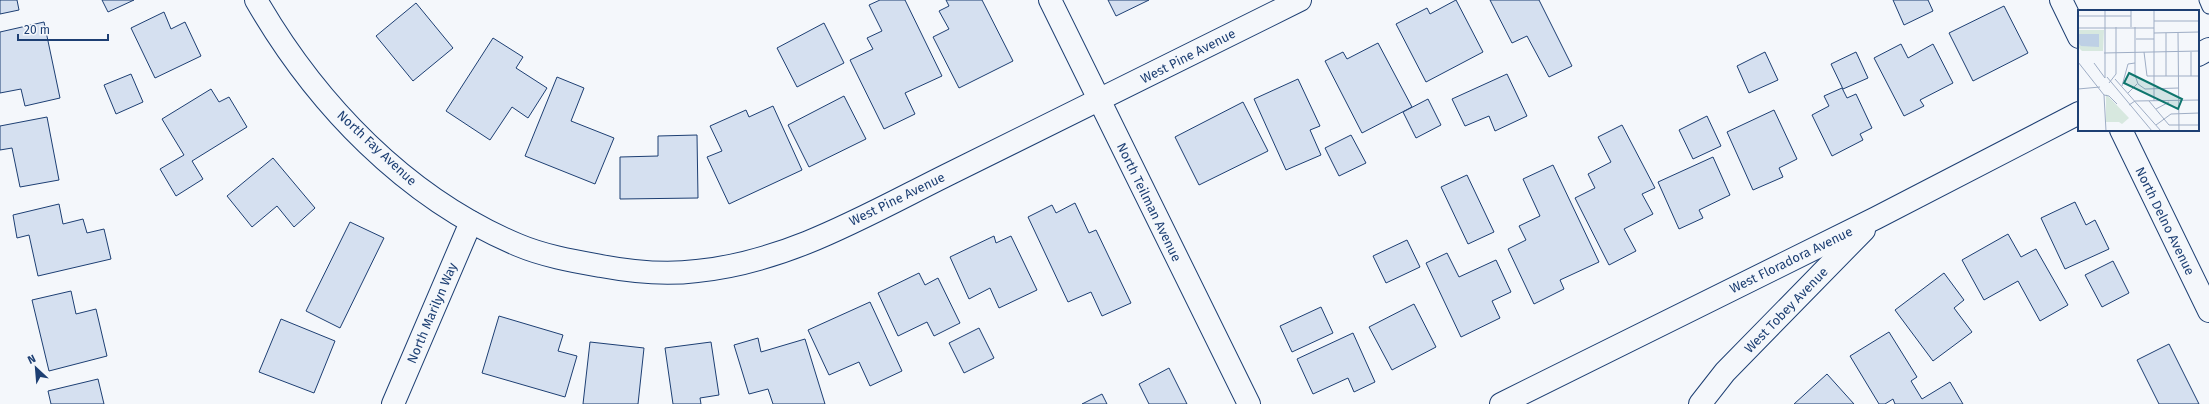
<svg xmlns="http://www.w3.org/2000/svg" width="2209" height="404" font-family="'Fira Sans',sans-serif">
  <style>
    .building { fill: #d5e0f0; stroke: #1d3f73 }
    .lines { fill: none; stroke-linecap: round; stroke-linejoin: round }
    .service-casing { stroke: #1d3f73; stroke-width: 15 }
    .minor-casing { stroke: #1d3f73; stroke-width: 24 }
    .service { stroke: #f4f7fb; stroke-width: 13 }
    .minor { stroke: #f4f7fb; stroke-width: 22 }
    .labels { text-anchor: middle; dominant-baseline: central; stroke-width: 3; stroke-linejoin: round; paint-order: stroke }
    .street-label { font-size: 13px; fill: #1d3f73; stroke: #f4f7fb }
    .inset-road { fill: none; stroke: #9eadc5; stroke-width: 1 }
    .view { fill: #0f766e; fill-opacity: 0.15; stroke: #0f766e; stroke-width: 2 }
    .inset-edge { fill: none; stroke: #1d3f73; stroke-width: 2 }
  </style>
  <rect width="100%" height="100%" fill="#f4f7fb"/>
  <!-- building -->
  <g class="building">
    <polygon points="0,0 17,0 19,10 0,14"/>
    <polygon points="102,0 134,0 108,12"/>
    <polygon points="880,0 905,0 942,76 905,93 915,114 884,129 850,60 873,49 867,38 882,31 869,5"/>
    <polygon points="946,0 982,0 1013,61 959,88 933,37 949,29 939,11 949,6"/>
    <polygon points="1108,0 1149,0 1116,16"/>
    <polygon points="1456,0 1483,52 1426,82 1396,24 1427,8 1430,14"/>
    <polygon points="1490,0 1539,0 1572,66 1549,77 1527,36 1512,43"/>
    <polygon points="1893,0 1928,0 1933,11 1904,25"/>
    <polygon points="416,3 453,48 413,81 376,36"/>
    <polygon points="2004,6 2028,53 1973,81 1949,33"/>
    <polygon points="164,12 171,29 185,22 201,56 155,78 131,28"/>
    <polygon points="44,22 60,98 25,106 21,89 0,93 0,32"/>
    <polygon points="824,23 844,63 797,87 777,48"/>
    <polygon points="493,38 523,57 516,68 547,88 528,118 512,107 490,140 446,111"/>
    <polygon points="1378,43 1412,107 1362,133 1325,61 1343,52 1347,59"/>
    <polygon points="1901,44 1908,58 1933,44 1953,83 1920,100 1924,106 1904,116 1874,58"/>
    <polygon points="1765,52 1778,80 1749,93 1737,66"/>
    <polygon points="1856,52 1868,78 1843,89 1831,64"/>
    <polygon points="131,74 143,102 116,114 104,85"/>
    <polygon points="1507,74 1527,116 1495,131 1489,116 1465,126 1452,99"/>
    <polygon points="557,77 584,88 571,121 614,138 595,184 525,156"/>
    <polygon points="1298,79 1320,126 1310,130 1321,155 1286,170 1254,99"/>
    <polygon points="1842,88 1847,98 1856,94 1872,128 1860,134 1863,140 1832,156 1812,115 1829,106 1824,96"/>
    <polygon points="211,89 219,102 229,97 247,127 192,161 203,179 176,196 160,169 184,155 162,119"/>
    <polygon points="844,96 866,139 809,167 788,125"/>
    <polygon points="1428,99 1441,125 1416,138 1403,112"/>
    <polygon points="1243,102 1268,151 1199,185 1175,137"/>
    <polygon points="773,106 802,170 729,204 707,157 722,151 710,126 746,110 749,117"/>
    <polygon points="1774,110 1797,159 1779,168 1783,177 1753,190 1727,132"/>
    <polygon points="1707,116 1721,146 1693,159 1679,130"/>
    <polygon points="47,117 59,180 20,187 12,148 0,150 0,126"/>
    <polygon points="1622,125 1655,188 1642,194 1653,214 1624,229 1636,251 1609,265 1575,198 1595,188 1588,174 1611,162 1598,137"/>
    <polygon points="697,135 698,198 620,199 620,157 658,156 658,136"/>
    <polygon points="1351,135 1366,163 1339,176 1325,148"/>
    <polygon points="1713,157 1730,195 1699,210 1703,218 1679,229 1658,182"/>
    <polygon points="273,158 315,208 294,227 277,206 252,227 227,196"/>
    <polygon points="1553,165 1599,262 1560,280 1564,289 1534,304 1508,249 1526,240 1519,226 1540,216 1523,179"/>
    <polygon points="1467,175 1494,232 1468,244 1441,187"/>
    <polygon points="2075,202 2086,225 2095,220 2109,249 2065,269 2041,218"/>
    <polygon points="1075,203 1089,233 1096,230 1131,303 1102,316 1091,292 1068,302 1028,217 1052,205 1056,213"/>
    <polygon points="59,204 63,224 83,219 87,233 104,229 111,259 38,276 29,235 17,238 13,215"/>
    <polygon points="350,222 384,238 340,328 306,311"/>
    <polygon points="2008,234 2021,257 2036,249 2068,305 2040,321 2018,281 1984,300 1962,260"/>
    <polygon points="994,236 996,243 1011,236 1037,290 999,308 990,288 969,299 950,257"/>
    <polygon points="1407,240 1420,267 1386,283 1373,256"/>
    <polygon points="1447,253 1459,277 1496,260 1511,292 1492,301 1500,318 1461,337 1426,263"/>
    <polygon points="2113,261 2129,293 2102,307 2085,275"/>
    <polygon points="919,273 925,285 938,278 960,323 934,336 927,322 898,336 878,293"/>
    <polygon points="1944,273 1964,300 1954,308 1972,332 1933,361 1895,310"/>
    <polygon points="71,291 76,314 96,309 107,356 49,371 32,300"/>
    <polygon points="870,302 902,371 870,386 859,362 829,375 808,330"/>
    <polygon points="1414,304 1436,347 1392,370 1369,327"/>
    <polygon points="1321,307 1333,333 1292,352 1280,326"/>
    <polygon points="499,316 563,335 558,351 577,356 565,397 482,373"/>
    <polygon points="281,319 335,341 314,393 259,372"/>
    <polygon points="979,328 994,358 964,373 949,343"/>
    <polygon points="1889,332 1917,377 1911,381 1922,399 1950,382 1963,404 1895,404 1893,399 1885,404 1879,404 1850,356"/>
    <polygon points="1353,333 1375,382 1354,392 1348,378 1313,394 1297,359"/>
    <polygon points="758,338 761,352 805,339 825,404 773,404 768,389 749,394 734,345"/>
    <polygon points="590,342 644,348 638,404 583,404"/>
    <polygon points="711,342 719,395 700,398 701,404 673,404 665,348"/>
    <polygon points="2169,344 2199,404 2159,404 2137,360"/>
    <polygon points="1169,368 1187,404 1149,404 1139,384"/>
    <polygon points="1827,374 1854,404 1794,404"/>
    <polygon points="98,379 104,404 51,404 48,391"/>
    <polygon points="1102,394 1107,404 1082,404"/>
  </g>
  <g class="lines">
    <!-- service casing -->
    <g class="service-casing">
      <polyline id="service" points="2206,0 2209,7"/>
    </g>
    <!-- minor casing -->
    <g class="minor-casing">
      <g id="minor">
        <path d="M256,0C316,104 406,198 518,245C544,256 573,261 601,266C633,272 665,275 697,271C789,262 870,213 951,173C1068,116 1184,58 1300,0"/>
        <polyline points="1050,0 1249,404"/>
        <polyline points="2061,0 2079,37"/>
        <polyline points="2198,55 2209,49"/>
        <polyline points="2121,130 2209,311"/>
        <polyline points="393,404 471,222"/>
        <polyline points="1501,404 1876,218 2079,113"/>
        <polyline points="1700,404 1725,372 1864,230"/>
      </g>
    </g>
    <!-- service -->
    <use href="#service" class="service"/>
    <!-- minor -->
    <use href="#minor" class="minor"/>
  </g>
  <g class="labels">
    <!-- street labels -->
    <g class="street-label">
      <text transform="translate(1188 56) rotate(-27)">West Pine Avenue</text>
      <text transform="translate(377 148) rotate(43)">North Fay Avenue</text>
      <text transform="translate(897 199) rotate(-26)">West Pine Avenue</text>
      <text transform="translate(1149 202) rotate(64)">North Teilman Avenue</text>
      <text transform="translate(2165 221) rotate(64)">North Delno Avenue</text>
      <text transform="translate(1791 260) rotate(-26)">West Floradora Avenue</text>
      <text transform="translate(1786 310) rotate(-46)">West Tobey Avenue</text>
      <text transform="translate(432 313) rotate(-67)">North Marilyn Way</text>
    </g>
  </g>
  <!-- overview -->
  <g transform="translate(2078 10)">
    <rect width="121" height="121" fill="#f4f7fb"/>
    <path d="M0,20H26L25,41H4L0,37ZM28,84L51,108L44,114L41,112H28Z" fill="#d7e8df"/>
    <path d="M0,24H21V37L3,36L0,33Z" fill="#bed0e5"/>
    <path class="inset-road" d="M27,0V68M53,0V17M76,0V91M0,6H53M76,11H121M57,17V65L60,74L67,79L101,78M0,18H76M76,23L121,22M88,23V66M100,23L101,121M58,29H76M66,42L69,66H121M26,43L121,41M0,52L26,85L28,121M16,53L27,68M113,66V42M29,67L74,121M37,69L83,121M31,73L38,64V17M44,76L50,54L57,53M0,79L22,77M50,83L59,74M26,85L31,86L39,94M71,91L91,115H121M51,95L57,91L121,90M78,99L91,92M78,115L93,104L121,103"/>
    <path class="view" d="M51,63L104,89L100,99L46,73Z"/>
    <rect width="121" height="121" class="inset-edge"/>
  </g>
  <!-- north arrow -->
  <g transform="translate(36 368) rotate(334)" stroke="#f4f7fb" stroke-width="3" paint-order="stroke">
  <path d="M0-3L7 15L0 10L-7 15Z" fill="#1d3f73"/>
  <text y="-6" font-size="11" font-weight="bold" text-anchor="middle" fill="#1d3f73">N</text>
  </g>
  <!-- scale -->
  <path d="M18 34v6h90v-6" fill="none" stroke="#1d3f73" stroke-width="2"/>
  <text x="24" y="34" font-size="12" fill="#1d3f73" stroke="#f4f7fb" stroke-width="3" paint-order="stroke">20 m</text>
</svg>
